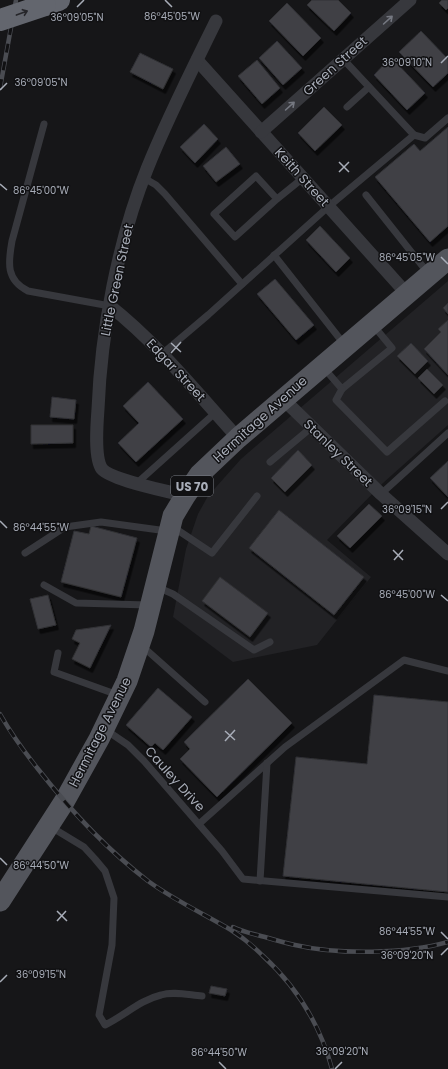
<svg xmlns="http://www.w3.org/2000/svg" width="448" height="1069" font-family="Poppins,sans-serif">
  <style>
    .built { fill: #222225 }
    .building { fill: #404145; stroke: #303034; filter: url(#shadow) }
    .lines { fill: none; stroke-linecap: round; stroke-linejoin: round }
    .service { stroke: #37383d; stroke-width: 7 }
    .minor { stroke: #37383d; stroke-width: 13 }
    .primary { stroke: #53555c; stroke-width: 21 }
    .motorway { stroke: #63666e; stroke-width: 22 }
    .rail-casing { stroke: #4a4c52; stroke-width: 4.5 }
    .rail { stroke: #111113; stroke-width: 3; stroke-dasharray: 9; stroke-linecap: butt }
    .motorway-bridge { stroke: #63666e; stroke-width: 22 }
    .oneway { stroke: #26262a }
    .oneway2 { stroke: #757881 }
    .ticks { fill: none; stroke: #a8adb8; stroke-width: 1.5 }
    .labels { text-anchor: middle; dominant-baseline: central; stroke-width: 3; stroke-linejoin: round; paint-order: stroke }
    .shield { fill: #111113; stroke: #7b7e86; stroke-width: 1 }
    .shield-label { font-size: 12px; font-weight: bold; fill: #a8adb8 }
    .street-label { font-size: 13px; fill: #a8adb8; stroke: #111113 }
    .ticks-label { font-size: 10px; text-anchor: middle; fill: #a8adb8; stroke: #111113; stroke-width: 3; stroke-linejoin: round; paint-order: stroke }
  </style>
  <defs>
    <filter id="shadow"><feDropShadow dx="2.5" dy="4.5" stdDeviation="0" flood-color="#0009"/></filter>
  </defs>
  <rect width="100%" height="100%" fill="#161618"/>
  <!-- built -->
  <polygon class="built" points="448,281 448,425 383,483 327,540 371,577 317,645 233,662 173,617 186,549 198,514 208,496 241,459"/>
  <!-- building -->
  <g class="building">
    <polygon points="312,0 338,0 351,13 334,31 307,5"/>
    <polygon points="442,0 448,0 448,8 446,10 439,3"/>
    <polygon points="287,3 321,38 303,56 269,21"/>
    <polygon points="421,31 448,59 448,73 433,87 399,52"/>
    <polygon points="277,41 302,68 283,85 259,58"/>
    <polygon points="140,53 173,69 163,89 130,72"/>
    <polygon points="391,57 425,93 407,110 374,75"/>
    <polygon points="257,60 280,88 262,104 238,76"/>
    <polygon points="324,107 342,125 315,151 298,133"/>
    <polygon points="204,124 218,139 195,163 180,147"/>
    <polygon points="448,127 448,226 430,242 375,177 414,144 420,151"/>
    <polygon points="226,147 240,164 216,182 203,166"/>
    <polygon points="320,226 350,258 336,272 306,240"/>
    <polygon points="275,279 314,325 296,340 257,294"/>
    <polygon points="448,303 448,314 443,308"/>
    <polygon points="448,320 448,375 424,349 441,332 438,329"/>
    <polygon points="411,343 428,361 415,374 397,356"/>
    <polygon points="427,369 443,385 434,394 418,378"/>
    <polygon points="148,382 183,419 136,462 118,443 139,423 123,406"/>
    <polygon points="52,397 76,400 74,419 50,417"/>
    <polygon points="31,425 73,425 73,443 31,444"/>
    <polygon points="298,450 312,465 285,492 271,478"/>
    <polygon points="448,461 448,497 430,478"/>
    <polygon points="369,504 382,516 350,548 337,536"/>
    <polygon points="279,510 364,577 334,615 249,548"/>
    <polygon points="91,526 137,538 121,597 61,582 74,531 89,534"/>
    <polygon points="220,577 268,613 250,637 202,601"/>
    <polygon points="48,595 56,625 38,629 30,599"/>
    <polygon points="111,625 90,668 72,659 80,643 72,639 76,630"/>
    <polygon points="248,679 292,723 217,797 180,759 190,749 184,742"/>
    <polygon points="158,688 192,717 163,750 155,743 151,747 126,725"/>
    <polygon points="374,695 448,702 448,892 283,876 296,757 367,764"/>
    <polygon points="211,986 227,989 225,996 209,993"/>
  </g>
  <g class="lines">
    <!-- service -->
    <g class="service">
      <polyline points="343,59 414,135"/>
      <polyline points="347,107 369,87"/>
      <path d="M44,124L12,241C8,263 6,280 28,291L110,306"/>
      <polyline points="144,178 156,185 165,194 242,284"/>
      <polyline points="366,195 428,273"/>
      <polyline points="277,199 235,237 214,214 256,176 277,199 303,178"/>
      <polyline points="274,255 344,344"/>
      <polyline points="162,354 208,315 328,207 414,135 425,138 448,118"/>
      <polyline points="323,367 342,389 392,348 373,325"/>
      <polyline points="342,389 336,400 387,452 445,401"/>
      <polyline points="270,462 312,427"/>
      <polyline points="137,483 215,413"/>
      <polyline points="381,494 448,433"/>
      <polyline points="173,527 212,553 257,496"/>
      <polyline points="25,553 65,527 101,522 167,531"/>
      <polyline points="44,585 76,603 148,605"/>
      <polyline points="157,587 173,594 254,650 270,642"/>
      <polyline points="141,645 205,702"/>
      <polyline points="58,653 54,672 118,695"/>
      <polyline points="106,730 128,745 144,761 222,851 243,879 448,897"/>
      <polyline points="199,824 285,747 404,660 448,671"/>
      <path d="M51,827L84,847L95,859L105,871L114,898L112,945L99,1015L105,1025C124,1016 140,1000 161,995C173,991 189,995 202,996"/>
      <polyline points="260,881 267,763"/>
    </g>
    <!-- minor -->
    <g class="minor">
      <polyline points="197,60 407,294"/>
      <polyline points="261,132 410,0"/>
      <path d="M110,306C158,344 197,393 238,438"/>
      <polyline points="283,399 381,494 448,554"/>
      <path d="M185,496C168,491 111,480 102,469C94,458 97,423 98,409C101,332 118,241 147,169C167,119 192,70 216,21"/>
    </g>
    <!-- primary -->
    <polyline class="primary" points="0,901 64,802 99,739 127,681 144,631 173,516 185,496 200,474 238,438 448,259"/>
    <!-- motorway -->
    <polyline class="motorway" points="45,5 59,0"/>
    <!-- rail casing -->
    <g class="rail-casing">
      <g id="rail">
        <polyline points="0,88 16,0"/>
        <path d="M0,714C12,735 23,750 38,769C71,811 105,848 148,881C174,900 204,914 231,930C242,937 253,946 262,955C296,986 320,1024 332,1069"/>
        <path d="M233,927C243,932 254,934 265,937C275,940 285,943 295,945C338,955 406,954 448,942"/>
      </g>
    </g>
    <!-- rail -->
    <use href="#rail" class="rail"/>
    <!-- motorway-bridge -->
    <polyline class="motorway-bridge" points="0,20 45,5"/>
  </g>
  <!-- one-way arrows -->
  <defs><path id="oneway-shaft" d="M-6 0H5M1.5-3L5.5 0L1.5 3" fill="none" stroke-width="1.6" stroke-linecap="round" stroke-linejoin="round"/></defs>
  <use class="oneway" href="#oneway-shaft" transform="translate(22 13) rotate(-20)"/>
  <g class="oneway2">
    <use href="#oneway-shaft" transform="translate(388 20) rotate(-42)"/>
    <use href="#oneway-shaft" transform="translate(290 106) rotate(-42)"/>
  </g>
  <!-- ticks -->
  <path class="ticks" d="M165,0L172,7M77,7L84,0M441,63L448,56M0,90L7,83M339,162L349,172M339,172L349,162M0,184L7,190M441,257L448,264M171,343L181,352M171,353L181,342M441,509L448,502M0,521L7,528M393,550L403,560M394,560L403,550M441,595L448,601M225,731L235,740M225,741L235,730M0,858L7,865M57,911L67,921M57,921L66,911M441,932L448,939M441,955L448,948M0,982L7,975M219,1062L226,1069M335,1069L342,1062"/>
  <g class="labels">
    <!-- shield labels -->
    <rect class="shield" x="171" y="476" width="42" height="20" rx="3"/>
    <g class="shield-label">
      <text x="192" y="486">US 70</text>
    </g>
    <!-- street labels -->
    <g class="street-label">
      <text transform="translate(335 66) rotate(-42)">Green Street</text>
      <text transform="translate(302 177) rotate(48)">Keith Street</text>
      <text transform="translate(117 280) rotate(-78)">Little Green Street</text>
      <text transform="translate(176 370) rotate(47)">Edgar Street</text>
      <text transform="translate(260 419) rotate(-42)">Hermitage Avenue</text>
      <text transform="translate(338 453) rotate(44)">Stanley Street</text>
      <text transform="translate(100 732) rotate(-63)">Hermitage Avenue</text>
      <text transform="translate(175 779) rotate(48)">Cauley Drive</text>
    </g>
  </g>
  <g class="ticks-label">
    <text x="172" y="20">86°45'05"W</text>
    <text x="77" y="21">36°09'05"N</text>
    <text x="407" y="66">36°09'10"N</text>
    <text x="41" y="86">36°09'05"N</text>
    <text x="41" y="194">86°45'00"W</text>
    <text x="407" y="261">86°45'05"W</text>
    <text x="407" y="513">36°09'15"N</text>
    <text x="41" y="531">86°44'55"W</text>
    <text x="407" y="598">86°45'00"W</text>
    <text x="41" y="869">86°44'50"W</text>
    <text x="407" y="935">86°44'55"W</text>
    <text x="407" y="959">36°09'20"N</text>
    <text x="41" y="978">36°09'15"N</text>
    <text x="342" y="1055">36°09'20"N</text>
    <text x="219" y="1056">86°44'50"W</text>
  </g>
</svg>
